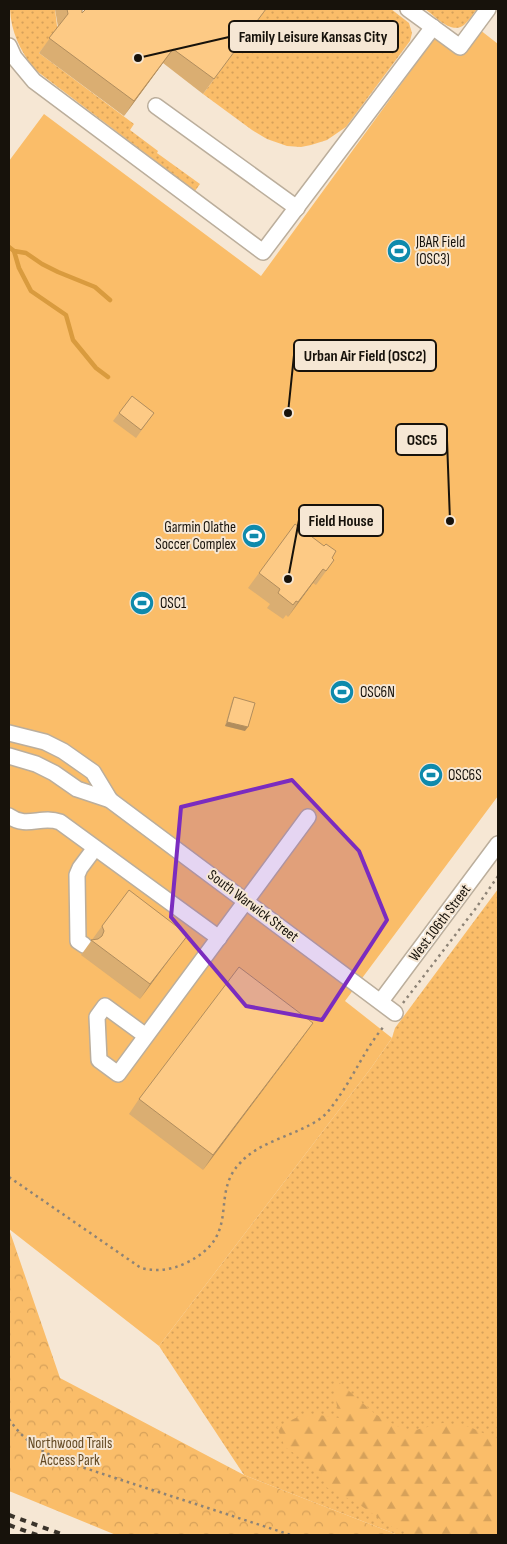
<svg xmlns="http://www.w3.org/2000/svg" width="507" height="1544" font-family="'Sofia Sans Condensed',sans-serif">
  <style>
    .grass { fill: url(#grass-dots) }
    .forest { fill: url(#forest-firs) }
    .park { fill: url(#park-crowns) }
    .pitch { fill: #fabd69 }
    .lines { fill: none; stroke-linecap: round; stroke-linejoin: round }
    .stream { stroke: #d99b3e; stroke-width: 4.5 }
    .minor-casing { stroke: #bbae9c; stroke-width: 18 }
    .path { stroke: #8d8376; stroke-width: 2.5; stroke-dasharray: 2.5 4; stroke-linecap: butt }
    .minor { stroke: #fff; stroke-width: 15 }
    .rail { stroke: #3b342b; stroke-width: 4; stroke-dasharray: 6 6; stroke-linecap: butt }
    .wall { fill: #daae72 }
    .shaded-wall { fill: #b18d5d }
    .building { fill: #fdca85; stroke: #b18d5d }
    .marked { fill: #7b2cbf; fill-opacity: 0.2; stroke: #7b2cbf; stroke-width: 4; stroke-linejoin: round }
    .labels { text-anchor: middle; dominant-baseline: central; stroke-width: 4; stroke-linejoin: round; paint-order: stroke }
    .poi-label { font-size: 15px; fill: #17120b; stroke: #f6e7d4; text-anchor: start }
    .street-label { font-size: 15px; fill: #17120b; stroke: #f6e7d4 }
    .park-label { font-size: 15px; fill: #644a24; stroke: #f6e7d4 }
    .leader { fill: none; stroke: #17120b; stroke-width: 2 }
    .callout-dot { fill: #17120b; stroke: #f6e7d4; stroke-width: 2 }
    .callout { fill: #f6e7d4; stroke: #17120b; stroke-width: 2 }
    .callout-label { font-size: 16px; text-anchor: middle; font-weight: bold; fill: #17120b }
  </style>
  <defs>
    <pattern id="grass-dots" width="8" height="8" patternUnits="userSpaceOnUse" patternTransform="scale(1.25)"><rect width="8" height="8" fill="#fabd69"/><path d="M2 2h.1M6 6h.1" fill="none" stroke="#d6a15a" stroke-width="1.8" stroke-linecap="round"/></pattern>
    <pattern id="forest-firs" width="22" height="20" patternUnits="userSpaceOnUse" patternTransform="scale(1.25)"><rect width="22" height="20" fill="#fabd69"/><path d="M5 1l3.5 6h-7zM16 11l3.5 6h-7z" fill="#d6a15a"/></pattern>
    <pattern id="park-crowns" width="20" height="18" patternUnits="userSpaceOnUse" patternTransform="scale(1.25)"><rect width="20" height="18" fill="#fabd69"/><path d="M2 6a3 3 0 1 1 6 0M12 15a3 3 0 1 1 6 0" fill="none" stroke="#d6a15a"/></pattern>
  </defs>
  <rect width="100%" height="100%" fill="#f6e7d4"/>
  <!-- grass -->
  <g class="grass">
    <path d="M10,9H55L57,26L59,28L39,53L134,124L130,130L158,151L157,153L200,184L195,191L34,69C20,50 11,32 10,9Z"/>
    <polygon points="266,9 391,9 409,23 412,33 410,41 346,127 327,140 311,145 301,147 287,146 267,139 252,130 203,94"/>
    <path d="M425,9H477C473,14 469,21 464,25C451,35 435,16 425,9Z"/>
    <polygon points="498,889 498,1535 398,1535 244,1475 159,1346 371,1068 392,1038 395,1028"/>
  </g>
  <!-- forest -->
  <polygon class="forest" points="340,1383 375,1414 408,1432 443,1423 470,1427 498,1440 498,1535 414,1535 390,1526 360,1505 326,1487 321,1472 285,1447 277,1427 306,1413 339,1418 334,1388"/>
  <!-- park -->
  <polygon class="park" points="9,1229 60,1378 244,1475 398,1535 116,1535 9,1491"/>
  <!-- pitch -->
  <polygon class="pitch" points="475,26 498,44 498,796 345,1001 392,1038 371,1068 159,1346 9,1229 9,161 44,114 261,276 439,32 460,46"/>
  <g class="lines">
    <!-- stream -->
    <g class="stream">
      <polyline points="9,247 14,251 26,253 42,264 58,272 95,287 110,300"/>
      <polyline points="14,251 19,268 31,291 66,315 73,340 96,368 108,377"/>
    </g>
    <!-- minor casing -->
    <g class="minor-casing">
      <g id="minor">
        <polyline points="408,9 460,47 488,9"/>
        <polyline points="9,46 14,57 34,81 263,252 433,27"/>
        <polyline points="156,106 297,208"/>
        <polyline points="9,733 45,742 63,751 93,772 110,800"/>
        <polyline points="9,756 36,764 54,773 77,789 110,800 395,1013"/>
        <path d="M9,816C27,829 41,815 60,822L219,938"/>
        <polyline points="84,945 78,941 77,875 80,868 95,848"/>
        <polyline points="381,1001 498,844"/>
        <polyline points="146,1036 105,1006 97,1017 99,1060 118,1074 308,817"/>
      </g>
    </g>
    <!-- path -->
    <g class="path">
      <polyline points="403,1003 476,908 498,876"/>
      <path d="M9,1177L141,1268C157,1272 171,1270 186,1263C244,1235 208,1195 241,1162C260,1141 298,1135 321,1118C328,1113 333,1105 338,1098C355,1074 366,1047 385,1025"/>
      <path d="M9,1419C23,1440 40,1451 63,1461L291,1535"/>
    </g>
    <!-- minor -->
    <use href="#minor" class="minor"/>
    <!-- rail -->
    <g class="rail">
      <polyline points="9,1515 64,1535"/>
      <polyline points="9,1525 37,1535"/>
    </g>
  </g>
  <!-- wall -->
  <g class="wall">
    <polygon points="55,9 82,9 82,13 86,9 266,9 203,94 163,63 124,116 39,53 58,27"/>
    <polygon points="132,396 154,413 136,438 113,421"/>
    <polygon points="332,558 334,560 316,585 313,583 288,617 286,615 283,619 267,608 270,604 248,588 259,573"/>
    <polygon points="234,697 245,731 225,726 232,701"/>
    <polygon points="102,926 177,949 140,999 81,955"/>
    <polygon points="313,1023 203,1170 129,1114 139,1099"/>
  </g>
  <!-- shaded-wall -->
  <g class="shaded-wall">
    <polygon points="173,49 163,63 124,116 134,101"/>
    <polygon points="323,569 313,583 288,617 298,602"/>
    <polygon points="227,722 248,727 245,731 225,726"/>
    <polygon points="188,935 177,949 140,999 150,984"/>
    <polygon points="313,1023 303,1037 203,1170 213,1155"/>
  </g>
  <!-- building -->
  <g class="building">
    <polygon points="67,9 82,9 82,13 86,9 266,9 214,79 173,49 134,101 49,38 68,14"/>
    <polygon points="132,396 154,413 141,430 119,413"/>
    <polygon points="295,524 324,546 326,544 336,551 332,558 334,560 326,571 323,569 298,602 296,601 293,605 278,593 280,589 259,573"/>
    <polygon points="234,697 255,703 248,727 227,722"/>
    <polygon points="129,890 188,935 150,984 91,940 98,939 102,936 104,931 102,926"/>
    <polygon points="239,967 313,1023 213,1155 139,1099"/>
  </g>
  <!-- marked area -->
  <path class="marked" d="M292,780L359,851L387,920L322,1020L246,1006L171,917L181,807Z"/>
  <!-- icons -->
  <defs>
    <g id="stadium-disc" transform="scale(1.25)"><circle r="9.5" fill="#0e8aac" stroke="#f6e7d4"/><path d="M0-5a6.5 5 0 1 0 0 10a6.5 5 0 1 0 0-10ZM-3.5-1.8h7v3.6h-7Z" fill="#fff"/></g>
  </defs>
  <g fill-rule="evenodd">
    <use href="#stadium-disc" x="399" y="251"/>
    <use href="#stadium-disc" x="254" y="536"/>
    <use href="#stadium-disc" x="142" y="603"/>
    <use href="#stadium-disc" x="342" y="692"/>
    <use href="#stadium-disc" x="431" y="775"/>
  </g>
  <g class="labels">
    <!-- poi labels -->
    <g class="poi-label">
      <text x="416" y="242">JBAR Field<tspan x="416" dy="17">(OSC3)</tspan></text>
      <text x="236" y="527" text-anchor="end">Garmin Olathe<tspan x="236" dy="17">Soccer Complex</tspan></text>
      <text x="160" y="603">OSC1</text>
      <text x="360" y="692">OSC6N</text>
      <text x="448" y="775">OSC6S</text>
    </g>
    <!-- street labels -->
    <g class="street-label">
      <text transform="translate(253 906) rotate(37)">South Warwick Street</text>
      <text transform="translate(440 923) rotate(-53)">West 106th Street</text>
    </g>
    <!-- park labels -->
    <g class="park-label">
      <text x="70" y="1443">Northwood Trails<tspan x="70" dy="17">Access Park</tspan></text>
    </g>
  </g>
  <!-- callouts -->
  <path class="leader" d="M138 58L229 37M288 413L294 355M450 521L447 440M288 579L299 520"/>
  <g class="callout-dot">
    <circle cx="138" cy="58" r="5"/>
    <circle cx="288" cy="413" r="5"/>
    <circle cx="450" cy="521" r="5"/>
    <circle cx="288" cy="579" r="5"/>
  </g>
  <g class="callout">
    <rect x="229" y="21" width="169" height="31" rx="5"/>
    <rect x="294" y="340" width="142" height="31" rx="5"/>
    <rect x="396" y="424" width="51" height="31" rx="5"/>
    <rect x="299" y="505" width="84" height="31" rx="5"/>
  </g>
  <g class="callout-label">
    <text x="313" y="42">Family Leisure Kansas City</text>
    <text x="365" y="361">Urban Air Field (OSC2)</text>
    <text x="422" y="445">OSC5</text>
    <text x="341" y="526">Field House</text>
  </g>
  <!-- border -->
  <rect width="507" height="1544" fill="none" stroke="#17120b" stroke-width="20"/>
</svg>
